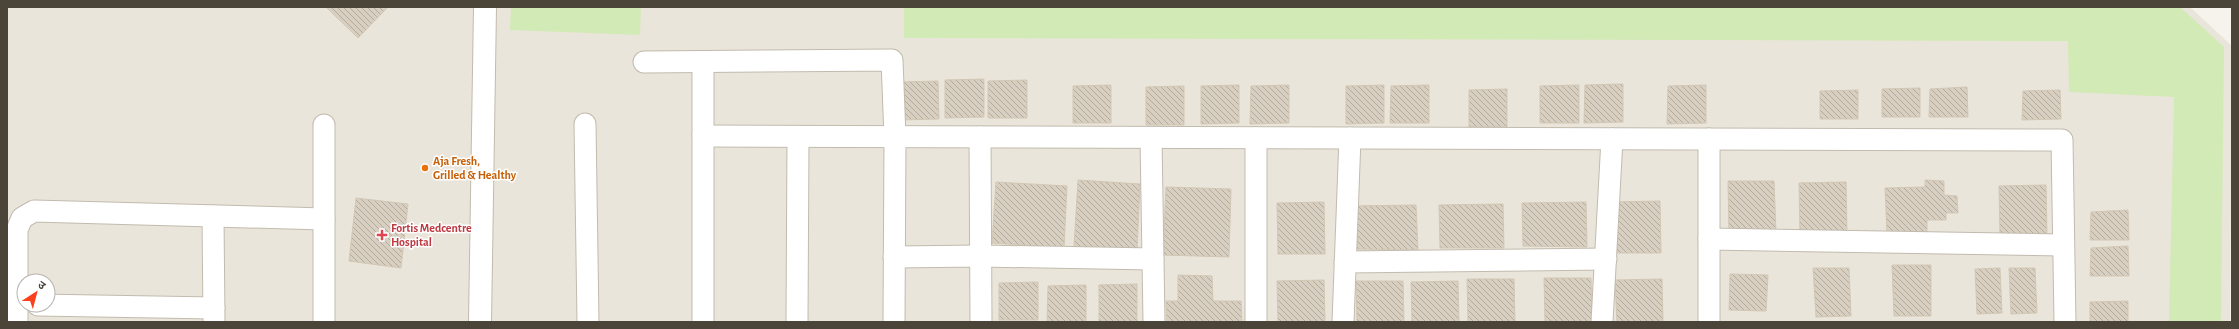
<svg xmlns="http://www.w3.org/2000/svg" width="2239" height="329" font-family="'Alegreya Sans','Noto Sans Devanagari',sans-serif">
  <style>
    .residential { fill: #eae5da; fill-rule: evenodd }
    .green { fill: #d2eab5 }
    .building { fill: url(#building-back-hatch); stroke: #d3c7b4 }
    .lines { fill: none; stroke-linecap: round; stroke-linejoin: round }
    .minor-casing { stroke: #c2bbae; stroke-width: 23 }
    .tertiary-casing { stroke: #c2bbae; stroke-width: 24 }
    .minor { stroke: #fff; stroke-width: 21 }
    .tertiary { stroke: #fff; stroke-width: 22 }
    .food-dot { fill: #e8710a; stroke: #fff; stroke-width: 1.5 }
    .health-dot { fill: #e0444e; stroke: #fff; stroke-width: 1.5 }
    .labels { text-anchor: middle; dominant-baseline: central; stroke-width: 3; stroke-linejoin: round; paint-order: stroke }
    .food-label { font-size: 12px; font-weight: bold; fill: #c56008; stroke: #fff; text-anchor: start }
    .health-label { font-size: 12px; font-weight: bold; fill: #be3a42; stroke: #fff; text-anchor: start }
  </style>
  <defs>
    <pattern id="building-back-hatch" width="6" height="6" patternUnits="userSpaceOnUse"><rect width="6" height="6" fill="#d8cfc1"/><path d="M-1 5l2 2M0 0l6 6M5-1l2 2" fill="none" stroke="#b1aa9e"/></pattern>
  </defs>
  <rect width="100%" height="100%" fill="#f6f3ec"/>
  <!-- residential -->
  <path class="residential" d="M7,7H2190L2232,46L2230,322H7ZM24,281H48V305H24Z"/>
  <!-- green -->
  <g class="green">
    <polygon points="511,7 641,7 640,35 510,30"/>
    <polygon points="904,7 2180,7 2224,47 2221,322 2169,322 2174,97 2069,92 2068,41 904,38"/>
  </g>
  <!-- building -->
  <g class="building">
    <polygon points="326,7 388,7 358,38"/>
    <polygon points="984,79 984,117 945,118 945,80"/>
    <polygon points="1027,80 1027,118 988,118 988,81"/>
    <polygon points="938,81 939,119 900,120 900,82"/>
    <polygon points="1623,84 1623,122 1584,123 1585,85"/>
    <polygon points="1111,85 1111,123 1073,123 1073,86"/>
    <polygon points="1239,85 1239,123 1201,124 1201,86"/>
    <polygon points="1289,85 1289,123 1250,124 1251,86"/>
    <polygon points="1384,85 1384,123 1346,124 1346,86"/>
    <polygon points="1429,85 1429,123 1390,123 1391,86"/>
    <polygon points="1579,85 1579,123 1540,123 1540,86"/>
    <polygon points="1706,85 1706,123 1667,124 1668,86"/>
    <polygon points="1184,86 1184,125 1146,125 1146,87"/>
    <polygon points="1967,87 1968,117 1929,117 1930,89"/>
    <polygon points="1920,88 1920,117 1882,117 1882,89"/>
    <polygon points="1507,89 1507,127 1469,127 1469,90"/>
    <polygon points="1858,90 1858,119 1820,119 1820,91"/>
    <polygon points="2060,90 2061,119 2022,120 2023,91"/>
    <polygon points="1078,180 1140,184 1137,251 1074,247"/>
    <polygon points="1925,180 1944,181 1944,195 1957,196 1958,213 1946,213 1946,220 1927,220 1927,232 1887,232 1885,188 1925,187"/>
    <polygon points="1728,181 1774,181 1776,233 1729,232"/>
    <polygon points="996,182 1067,186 1064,248 992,243"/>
    <polygon points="1846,182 1847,234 1800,234 1799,183"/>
    <polygon points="2046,185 2047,237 2000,237 1999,186"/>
    <polygon points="1166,187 1231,189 1229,257 1163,255"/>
    <polygon points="356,198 408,204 401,268 349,261"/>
    <polygon points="1660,201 1661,253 1614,253 1613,202"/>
    <polygon points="1324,202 1325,254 1278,254 1277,203"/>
    <polygon points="1586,202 1587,247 1523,246 1522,203"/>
    <polygon points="1503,204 1504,248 1440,248 1439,205"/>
    <polygon points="1416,205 1418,250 1353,249 1352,206"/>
    <polygon points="2128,210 2129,240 2090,240 2091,212"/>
    <polygon points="2128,246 2129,276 2090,276 2091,248"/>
    <polygon points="1892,265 1931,265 1931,316 1894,316"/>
    <polygon points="1813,268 1849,268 1851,316 1816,317"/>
    <polygon points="2000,268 2002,313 1977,314 1975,269"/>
    <polygon points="2009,268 2035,268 2037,313 2011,314"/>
    <polygon points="1730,274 1768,275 1766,311 1729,310"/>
    <polygon points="1178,275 1212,276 1213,301 1241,301 1242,322 1167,322 1166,301 1178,301"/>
    <polygon points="1544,278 1591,278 1592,322 1545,322"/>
    <polygon points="1467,279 1514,279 1515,322 1468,322"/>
    <polygon points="1662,279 1663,322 1617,322 1615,280"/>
    <polygon points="1324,280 1325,322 1278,322 1277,281"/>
    <polygon points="1356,281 1403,281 1404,322 1357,322"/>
    <polygon points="1458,281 1459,322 1412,322 1411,282"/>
    <polygon points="1038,282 1038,320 999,320 999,283"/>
    <polygon points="1137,284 1137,322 1099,322 1099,285"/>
    <polygon points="1086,285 1086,322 1047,322 1048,286"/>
    <polygon points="2128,301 2128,322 2090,322 2090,302"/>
  </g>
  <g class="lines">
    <!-- minor casing -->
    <g class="minor-casing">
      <g id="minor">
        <polyline points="644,62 892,60 895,137 894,322"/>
        <polyline points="703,62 703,322"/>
        <polyline points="585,124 588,322"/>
        <polyline points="703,136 2062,140 2065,322"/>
        <polyline points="980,137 981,322"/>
        <polyline points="1151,138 1154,322"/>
        <polyline points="1256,138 1256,322"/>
        <polyline points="213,216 214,321"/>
        <polyline points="1709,239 2063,245"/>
        <polyline points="894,257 981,256 1153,259"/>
        <polyline points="1345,262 1606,259"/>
        <polyline points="38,305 214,308"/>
        <polyline points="17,322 17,230 22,218 34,211 324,219"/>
        <polyline points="324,322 324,125"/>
        <polyline points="797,322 798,137"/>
        <polyline points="1343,322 1350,138"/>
        <polyline points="1602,322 1612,139"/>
        <polyline points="1709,322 1709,139"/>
      </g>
    </g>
    <!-- tertiary casing -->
    <g class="tertiary-casing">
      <polyline id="tertiary" points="480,322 485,7"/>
    </g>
    <!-- minor -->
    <use href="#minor" class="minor"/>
    <!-- tertiary -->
    <use href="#tertiary" class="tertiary"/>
  </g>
  <!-- markers -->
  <circle class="food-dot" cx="425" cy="168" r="4"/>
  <path class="health-dot" d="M380 229h4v4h4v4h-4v4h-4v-4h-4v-4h4z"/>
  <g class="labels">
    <!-- food labels -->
    <g class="food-label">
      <text x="433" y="161">Aja Fresh,<tspan x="433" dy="14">Grilled &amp; Healthy</tspan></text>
    </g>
    <!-- health labels -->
    <g class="health-label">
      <text x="391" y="228">Fortis Medcentre<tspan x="391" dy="14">Hospital</tspan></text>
    </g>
  </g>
  <!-- border -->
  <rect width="2239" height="329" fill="none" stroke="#4b4439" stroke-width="16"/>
  <!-- north arrow -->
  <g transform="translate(36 293) rotate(36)"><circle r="19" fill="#ffffff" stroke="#b7b4b0"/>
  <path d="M0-3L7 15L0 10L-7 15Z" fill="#fc3f1d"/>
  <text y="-6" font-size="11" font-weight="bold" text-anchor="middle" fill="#4b4439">उ</text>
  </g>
</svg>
